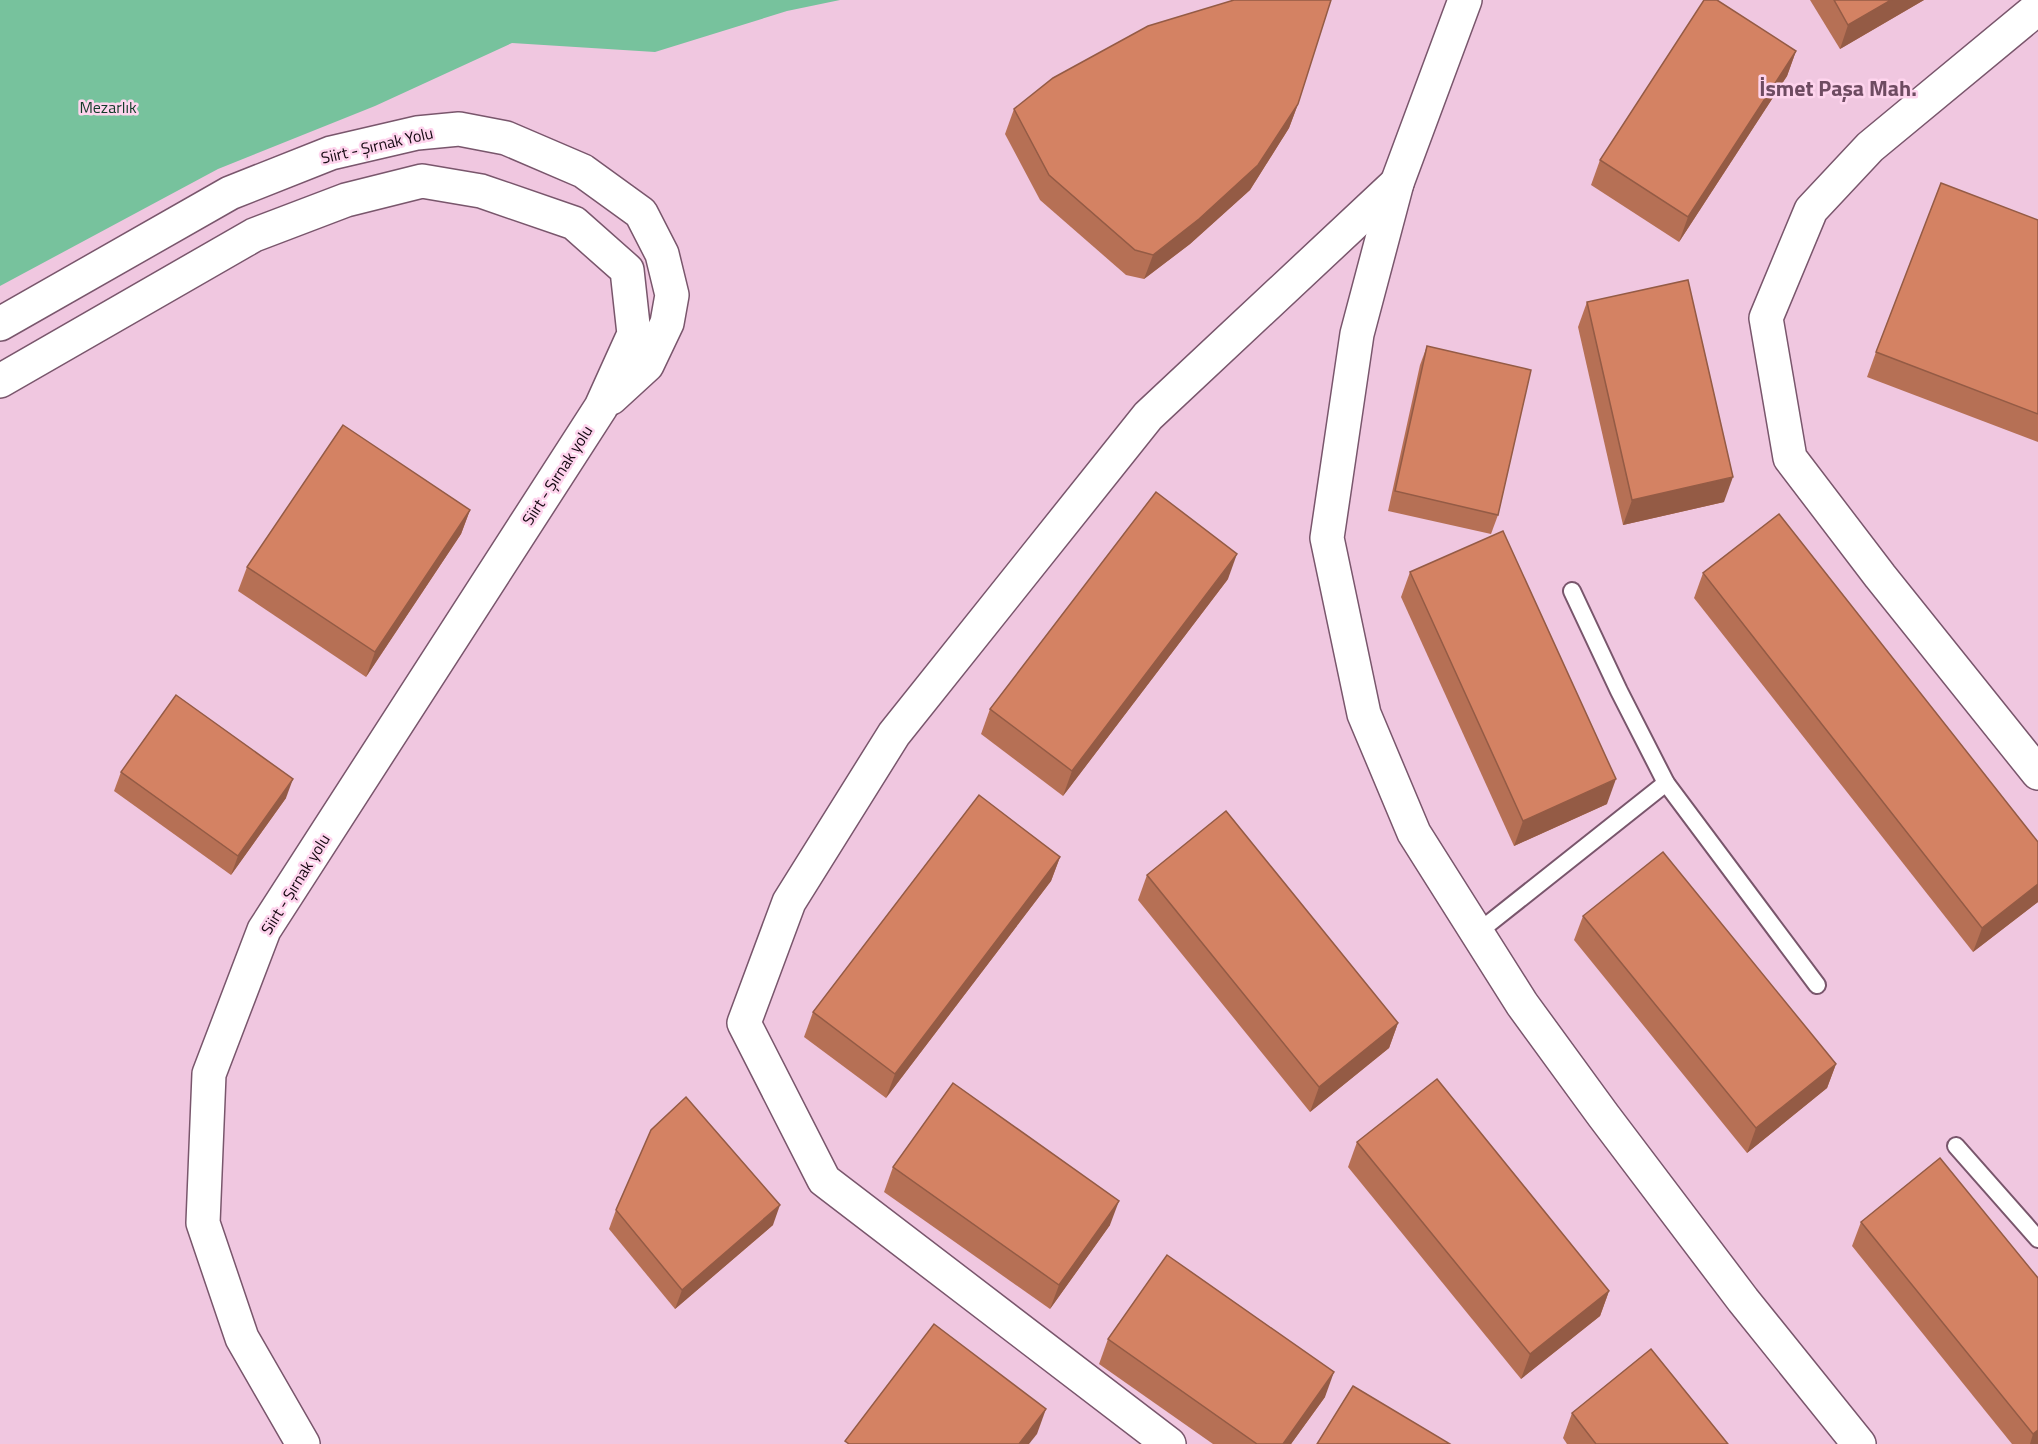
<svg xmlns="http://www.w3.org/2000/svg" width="2038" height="1444" font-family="'Titillium Web',sans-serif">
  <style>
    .green { fill: #77c29d }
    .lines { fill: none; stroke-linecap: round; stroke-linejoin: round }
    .service-casing { stroke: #79566c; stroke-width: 20 }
    .minor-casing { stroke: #79566c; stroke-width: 36 }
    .tertiary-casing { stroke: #79566c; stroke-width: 36 }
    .service { stroke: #fff; stroke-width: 16 }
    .minor { stroke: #fff; stroke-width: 33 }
    .tertiary { stroke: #fff; stroke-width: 33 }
    .wall { fill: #b67055 }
    .shaded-wall { fill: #945b45 }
    .building { fill: #d48263; stroke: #945b45; stroke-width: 1.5 }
    .labels { text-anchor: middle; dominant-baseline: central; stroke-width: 5; stroke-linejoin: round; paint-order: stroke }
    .park-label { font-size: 16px; fill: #123b29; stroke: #fed4ed }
    .street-label { font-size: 16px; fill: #140710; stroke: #fed4ed }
    .district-label { font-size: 22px; font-weight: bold; fill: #6e4b61; stroke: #fed4ed }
  </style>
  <rect width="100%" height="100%" fill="#f0c7e0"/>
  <!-- green -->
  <polygon class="green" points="0,0 840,0 787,11 655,52 512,43 375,106 218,169 0,286"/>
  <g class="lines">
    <!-- service casing -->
    <g class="service-casing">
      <g id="service">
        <polyline points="1572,591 1619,691 1666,783 1817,985"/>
        <polyline points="1477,933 1666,783"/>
        <polyline points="1956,1146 2038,1239"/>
      </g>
    </g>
    <!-- minor casing -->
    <g class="minor-casing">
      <g id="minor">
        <polyline points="2038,8 1870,147 1811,210 1766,318 1790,458 1880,576 2038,773"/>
        <polyline points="1169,1444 824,1180 744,1023 789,902 894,734 1148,416 1397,183"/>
      </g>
    </g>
    <!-- tertiary casing -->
    <g class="tertiary-casing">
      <g id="tertiary">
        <polyline points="1465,0 1397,183 1357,334 1327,538 1364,714 1414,833 1522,1004 1603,1115 1743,1300 1859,1444"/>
        <polyline points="0,324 230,193 331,153 417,133 459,129 506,138 583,171 641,213 662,254 672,295 667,323 647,365 611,398"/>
        <polyline points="0,381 254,235 346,200 422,181 481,191 574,223 627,270 634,334 601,407 264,930 209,1074 203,1223 242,1338 303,1444"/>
      </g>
    </g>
    <!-- service -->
    <use href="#service" class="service"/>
    <!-- minor -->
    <use href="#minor" class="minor"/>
    <!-- tertiary -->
    <use href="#tertiary" class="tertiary"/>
  </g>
  <!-- wall -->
  <g class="wall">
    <polygon points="1810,0 1924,0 1840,49"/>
    <polygon points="1796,51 1787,76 1679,242 1591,185 1600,160"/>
    <polygon points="1298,104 1289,128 1250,190 1190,244 1144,279 1126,275 1040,200 1005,134 1014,109"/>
    <polygon points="2038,220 2038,442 1867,377 1876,352"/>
    <polygon points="1587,302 1724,502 1623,525 1578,327"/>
    <polygon points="1427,346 1498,515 1491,534 1388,511 1420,365"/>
    <polygon points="470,510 461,534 366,677 238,591 247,567"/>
    <polygon points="1410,572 1607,804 1514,846 1401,597"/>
    <polygon points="1703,573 2038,842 2038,902 1973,952 1694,598"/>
    <polygon points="1228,579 1063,796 981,734 990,709"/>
    <polygon points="121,772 286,798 231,875 114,791"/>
    <polygon points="1060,857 1051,881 886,1098 804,1037 813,1012"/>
    <polygon points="1147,875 1398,1023 1389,1048 1310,1112 1138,900"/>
    <polygon points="1583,916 1836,1064 1827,1088 1747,1153 1574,940"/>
    <polygon points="1357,1142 1609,1291 1600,1316 1521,1379 1348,1167"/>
    <polygon points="893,1167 1110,1225 1050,1309 884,1192"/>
    <polygon points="616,1210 773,1225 675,1309 609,1229"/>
    <polygon points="1861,1222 2038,1278 2038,1444 2012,1444 1852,1246"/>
    <polygon points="1108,1339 1325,1397 1291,1444 1213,1444 1099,1364"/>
    <polygon points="1572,1413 1728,1444 1567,1444 1563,1438"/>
  </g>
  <!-- shaded-wall -->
  <g class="shaded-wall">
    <polygon points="1891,0 1924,0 1840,49 1848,25"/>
    <polygon points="1796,51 1787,76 1679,242 1688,217"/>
    <polygon points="1298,104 1289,128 1250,190 1190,244 1144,279 1153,255"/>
    <polygon points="1733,477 1724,502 1623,525 1632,500"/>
    <polygon points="470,510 461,534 366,677 375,652"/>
    <polygon points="1237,554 1228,579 1063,796 1072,771"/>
    <polygon points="293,779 286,798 231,875 238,856"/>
    <polygon points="1616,779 1607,804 1514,846 1523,821"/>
    <polygon points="1060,857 1051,881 886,1098 895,1074"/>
    <polygon points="2038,884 2038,902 1973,952 1982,928"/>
    <polygon points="1398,1023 1389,1048 1310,1112 1319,1087"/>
    <polygon points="1836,1064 1827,1088 1747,1153 1756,1128"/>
    <polygon points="1119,1201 1110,1225 1050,1309 1059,1285"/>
    <polygon points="780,1205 773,1225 675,1309 682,1290"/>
    <polygon points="1609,1291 1600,1316 1521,1379 1530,1354"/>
    <polygon points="1334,1372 1325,1397 1291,1444 1283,1444"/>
    <polygon points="1046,1409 1037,1434 1029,1444 1019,1444"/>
    <polygon points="2038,1430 2038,1444 2030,1444 2033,1434"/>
  </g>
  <!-- building -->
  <g class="building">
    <polygon points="1234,0 1331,0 1298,104 1258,165 1199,219 1153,255 1135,250 1049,175 1014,109 1053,78 1148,26"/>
    <polygon points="1704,0 1717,0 1796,51 1688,217 1600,160"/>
    <polygon points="1834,0 1891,0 1848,25"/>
    <polygon points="1941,183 2038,220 2038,414 1876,352"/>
    <polygon points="1688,280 1733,477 1632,500 1587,302"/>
    <polygon points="1427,346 1531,370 1498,515 1395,491"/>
    <polygon points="343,425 470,510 375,652 247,567"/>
    <polygon points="1156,492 1237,554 1072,771 990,709"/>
    <polygon points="1779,514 2038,842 2038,884 1982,928 1703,573"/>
    <polygon points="1503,531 1616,779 1523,821 1410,572"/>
    <polygon points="176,695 293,779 238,856 121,772"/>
    <polygon points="979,795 1060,857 895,1074 813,1012"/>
    <polygon points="1226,811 1398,1023 1319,1087 1147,875"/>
    <polygon points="1663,852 1836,1064 1756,1128 1583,916"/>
    <polygon points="1437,1079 1609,1291 1530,1354 1357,1142"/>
    <polygon points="953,1083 1119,1201 1059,1285 893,1167"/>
    <polygon points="686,1097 780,1205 682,1290 616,1210 651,1130"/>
    <polygon points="1940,1158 2038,1278 2038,1430 2033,1434 1861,1222"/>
    <polygon points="1167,1255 1334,1372 1283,1444 1257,1444 1108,1339"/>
    <polygon points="934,1324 1046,1409 1019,1444 849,1444 845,1441"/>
    <polygon points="1651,1349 1728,1444 1596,1444 1572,1413"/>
    <polygon points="1353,1386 1450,1444 1317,1444"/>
  </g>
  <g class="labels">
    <!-- park labels -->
    <g class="park-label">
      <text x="108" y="107">Mezarlık</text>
    </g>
    <!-- street labels -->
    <g class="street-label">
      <text transform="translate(377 145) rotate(-13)">Siirt - Şırnak Yolu</text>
      <text transform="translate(557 475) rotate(-57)">Siirt - Şırnak yolu</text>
      <text transform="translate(295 884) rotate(-58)">Siirt - Şırnak yolu</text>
    </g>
    <!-- district labels -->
    <g class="district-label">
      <text x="1838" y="88">İsmet Paşa Mah.</text>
    </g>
  </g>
</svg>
